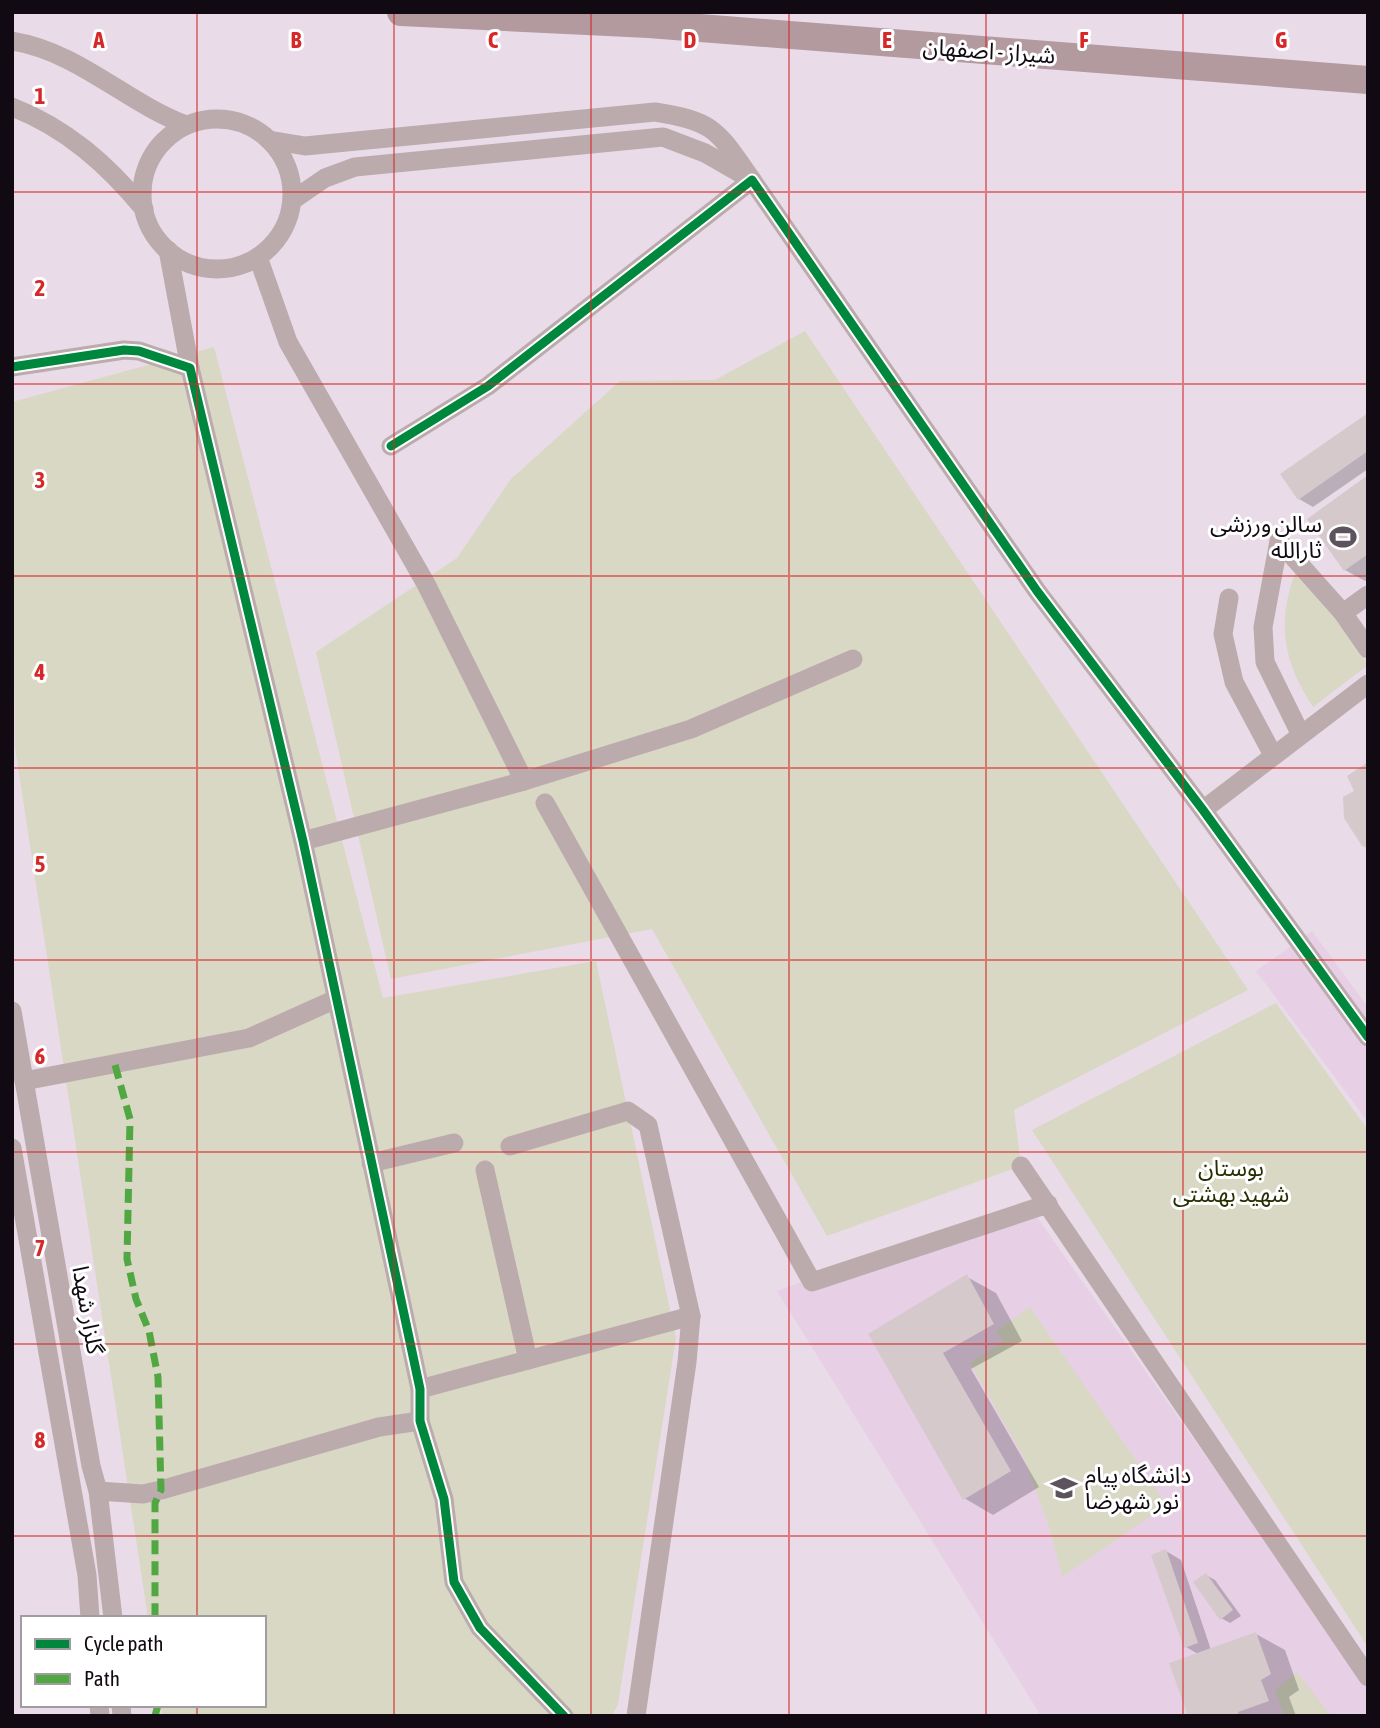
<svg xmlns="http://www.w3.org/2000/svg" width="1380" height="1728" font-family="'Asap Condensed','Noto Sans Arabic',sans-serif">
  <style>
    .built { fill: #e7d0e6 }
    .green { fill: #d8d8c5 }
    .shadow { fill: #0003 }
    .building { fill: #d6c9cc }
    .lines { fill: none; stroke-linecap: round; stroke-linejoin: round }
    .minor { stroke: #bcabac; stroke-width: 19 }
    .highway { stroke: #b29a9f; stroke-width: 28 }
    .quiet { stroke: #51a842; stroke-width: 7; stroke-dasharray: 14 7; stroke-linecap: butt }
    .cycleway-casing { stroke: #fff; stroke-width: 13 }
    .cycleway { stroke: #00873e; stroke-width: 9 }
    .grid { fill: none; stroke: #d62828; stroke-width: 2; stroke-opacity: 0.55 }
    .labels { text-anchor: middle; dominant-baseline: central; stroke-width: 6; stroke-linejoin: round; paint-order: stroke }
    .street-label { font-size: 23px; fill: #120a12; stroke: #fff }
    .poi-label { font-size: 23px; fill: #120a12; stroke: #fff; text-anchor: end }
    .park-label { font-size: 23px; fill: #272f00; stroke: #fff }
    .grid-label { font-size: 23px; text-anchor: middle; font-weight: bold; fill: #d62828; stroke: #fff; stroke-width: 6; stroke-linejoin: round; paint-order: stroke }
  </style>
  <rect width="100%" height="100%" fill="#e9dbe8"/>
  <!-- built -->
  <g class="built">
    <polygon points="1312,931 1368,1007 1368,1122 1256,971"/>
    <polygon points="1027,1203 1368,1686 1368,1716 1041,1716 777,1291"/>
  </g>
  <!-- green -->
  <g class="green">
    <polygon points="805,331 1248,990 1014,1110 1021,1166 827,1236 652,929 391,979 316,652 457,558 511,479 620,381 715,380"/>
    <polygon points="214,347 383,998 596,961 676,1338 618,1704 612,1716 162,1716 161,1705 264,1705 264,1618 148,1618 15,747 12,402"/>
    <path d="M1296,571L1341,624L1368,665L1313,707C1283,661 1276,623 1296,571Z"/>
    <polygon points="1276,1003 1368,1130 1368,1647 1032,1130"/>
    <polygon points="1030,1307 1167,1505 1062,1577 1050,1530 1024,1458 970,1363 1003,1342 996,1331"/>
    <polygon points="1297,1672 1331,1716 1284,1716 1275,1690"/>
  </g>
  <!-- shadow -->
  <g class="shadow">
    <polygon points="1368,415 1368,469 1313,507 1299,499"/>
    <polygon points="1368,477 1368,579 1365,581 1345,570"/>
    <polygon points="967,1277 996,1293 1022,1341 971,1369 1039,1487 993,1515 964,1498 870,1335"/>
    <polygon points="1166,1551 1181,1560 1211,1650 1256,1634 1285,1650 1299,1690 1289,1697 1296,1716 1190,1716 1198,1654 1186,1647"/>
    <polygon points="1206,1575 1215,1580 1241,1616 1230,1623 1221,1618"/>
  </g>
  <!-- building -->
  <g class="building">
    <polygon points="1368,413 1368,451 1298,500 1280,474"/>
    <polygon points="1368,475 1368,554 1344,571 1307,519"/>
    <polygon points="1368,762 1368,848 1362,846 1344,818 1343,797 1354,791 1347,776"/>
    <polygon points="967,1274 994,1324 943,1353 1011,1471 963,1500 868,1334"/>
    <polygon points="1166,1549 1198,1643 1184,1648 1151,1555"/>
    <polygon points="1206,1573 1233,1610 1220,1620 1193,1582"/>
    <polygon points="1256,1632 1271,1674 1261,1680 1269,1701 1238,1712 1239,1716 1188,1716 1169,1663"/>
  </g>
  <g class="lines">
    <!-- minor -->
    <g class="minor">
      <path d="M12,41C79,52 125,102 186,125"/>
      <path d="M12,107C66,128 107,164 144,209"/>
      <circle cx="217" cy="194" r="75"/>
      <path d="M269,140L305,146L655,112C716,121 718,132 752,180"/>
      <polyline points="293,200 325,178 355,167 663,137 705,153 745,176"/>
      <polyline points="168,250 190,368"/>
      <polyline points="258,257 288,342 426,584 524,781"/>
      <polyline points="12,367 124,350 139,351 190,368 303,841 420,1389 420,1421 444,1499 454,1582 480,1628 564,1716"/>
      <polyline points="391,446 488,386 752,180 1037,591 1203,810 1368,1037"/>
      <polyline points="1279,541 1263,627 1265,662 1300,733"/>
      <polyline points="1279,541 1343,613"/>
      <polyline points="1368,595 1343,613 1368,649"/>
      <polyline points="1229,598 1223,634 1234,682 1273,755"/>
      <polyline points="545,803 812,1282 1048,1204"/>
      <polyline points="1203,810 1368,684"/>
      <polyline points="303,841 524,781 691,729 853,659"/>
      <polyline points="12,1011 91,1466 98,1491 113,1618"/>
      <polyline points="24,1081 249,1038 336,999"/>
      <polyline points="510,1146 628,1111 648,1125 691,1316"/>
      <polyline points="12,1148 87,1575 90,1618"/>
      <polyline points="371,1163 454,1143"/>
      <polyline points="1021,1166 1368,1677"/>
      <polyline points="485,1170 528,1360"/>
      <polyline points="420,1389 691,1316 687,1362 636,1716"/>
      <polyline points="98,1491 143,1494 161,1490 379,1427 420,1421"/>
      <polyline points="99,1705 100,1716"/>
      <polyline points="121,1705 122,1716"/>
    </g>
    <!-- highway -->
    <polyline class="highway" points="401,12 649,24 1368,80"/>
    <!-- quiet -->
    <g class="quiet">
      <polyline points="115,1065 130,1119 127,1259 136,1299 149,1331 158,1377 161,1490 155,1503 155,1618"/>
      <polyline points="155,1716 158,1705"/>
    </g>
    <!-- cycleway casing -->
    <g class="cycleway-casing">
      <g id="cycleway">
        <polyline points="12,367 124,350 139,351 190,368 303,841 420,1389 420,1421 444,1499 454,1582 480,1628 564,1716"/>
        <polyline points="391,446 488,386 752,180 1037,591 1203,810 1368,1037"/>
      </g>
    </g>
    <!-- cycleway -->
    <use href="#cycleway" class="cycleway"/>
  </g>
  <!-- grid -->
  <path class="grid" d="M197,12V1618M394,12V1716M591,12V1716M789,12V1716M986,12V1716M1183,12V1716M12,192H1368M12,384H1368M12,576H1368M12,768H1368M12,960H1368M12,1152H1368M12,1344H1368M12,1536H1368M197,1705V1716"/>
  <!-- icons -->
  <defs>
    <g id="stadium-bare" transform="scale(2.1)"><path d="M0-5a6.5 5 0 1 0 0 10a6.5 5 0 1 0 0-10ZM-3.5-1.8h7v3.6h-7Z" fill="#5d535d" stroke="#fff" stroke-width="2.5" paint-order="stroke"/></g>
    <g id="university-bare" transform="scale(2.1)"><path d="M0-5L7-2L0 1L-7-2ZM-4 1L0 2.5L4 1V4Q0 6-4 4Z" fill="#5d535d" stroke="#fff" stroke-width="2.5" paint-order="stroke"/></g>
  </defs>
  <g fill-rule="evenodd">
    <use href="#stadium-bare" x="1343" y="537"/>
    <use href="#university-bare" x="1064" y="1488"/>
  </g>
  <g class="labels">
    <!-- street labels -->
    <g class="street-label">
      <text transform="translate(989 51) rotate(4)">شیراز - اصفهان</text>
      <text transform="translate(88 1310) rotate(80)">گلزار شهدا</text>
    </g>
    <!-- poi labels -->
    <g class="poi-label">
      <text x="1322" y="524">سالن ورزشی<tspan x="1322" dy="26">ثارالله</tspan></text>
      <text x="1085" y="1475" text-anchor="start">دانشگاه پیام<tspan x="1085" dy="26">نور شهرضا</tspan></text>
    </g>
    <!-- park labels -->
    <g class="park-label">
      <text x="1231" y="1168">بوستان<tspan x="1231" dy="26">شهید بهشتی</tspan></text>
    </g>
  </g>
  <g class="grid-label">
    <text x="99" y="48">A</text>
    <text x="296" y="48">B</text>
    <text x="493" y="48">C</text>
    <text x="690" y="48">D</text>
    <text x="887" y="48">E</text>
    <text x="1084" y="48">F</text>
    <text x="1281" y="48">G</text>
    <text x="40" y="104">1</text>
    <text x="40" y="296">2</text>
    <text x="40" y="488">3</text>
    <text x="40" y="680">4</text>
    <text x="40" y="872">5</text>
    <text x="40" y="1064">6</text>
    <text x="40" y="1256">7</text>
    <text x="40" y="1448">8</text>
  </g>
  <!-- border -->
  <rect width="1380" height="1728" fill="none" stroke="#120a12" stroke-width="28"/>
  <!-- legend -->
  <rect x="21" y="1616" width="245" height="91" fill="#ffffff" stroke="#a09da0" stroke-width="2"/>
  <rect x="35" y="1639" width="35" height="10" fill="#00873e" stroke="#a09da0" stroke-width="2"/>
  <text x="84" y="1651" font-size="21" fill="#120a12">Cycle path</text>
  <rect x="35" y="1674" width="35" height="10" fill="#51a842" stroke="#a09da0" stroke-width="2"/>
  <text x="84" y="1686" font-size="21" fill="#120a12">Path</text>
</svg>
